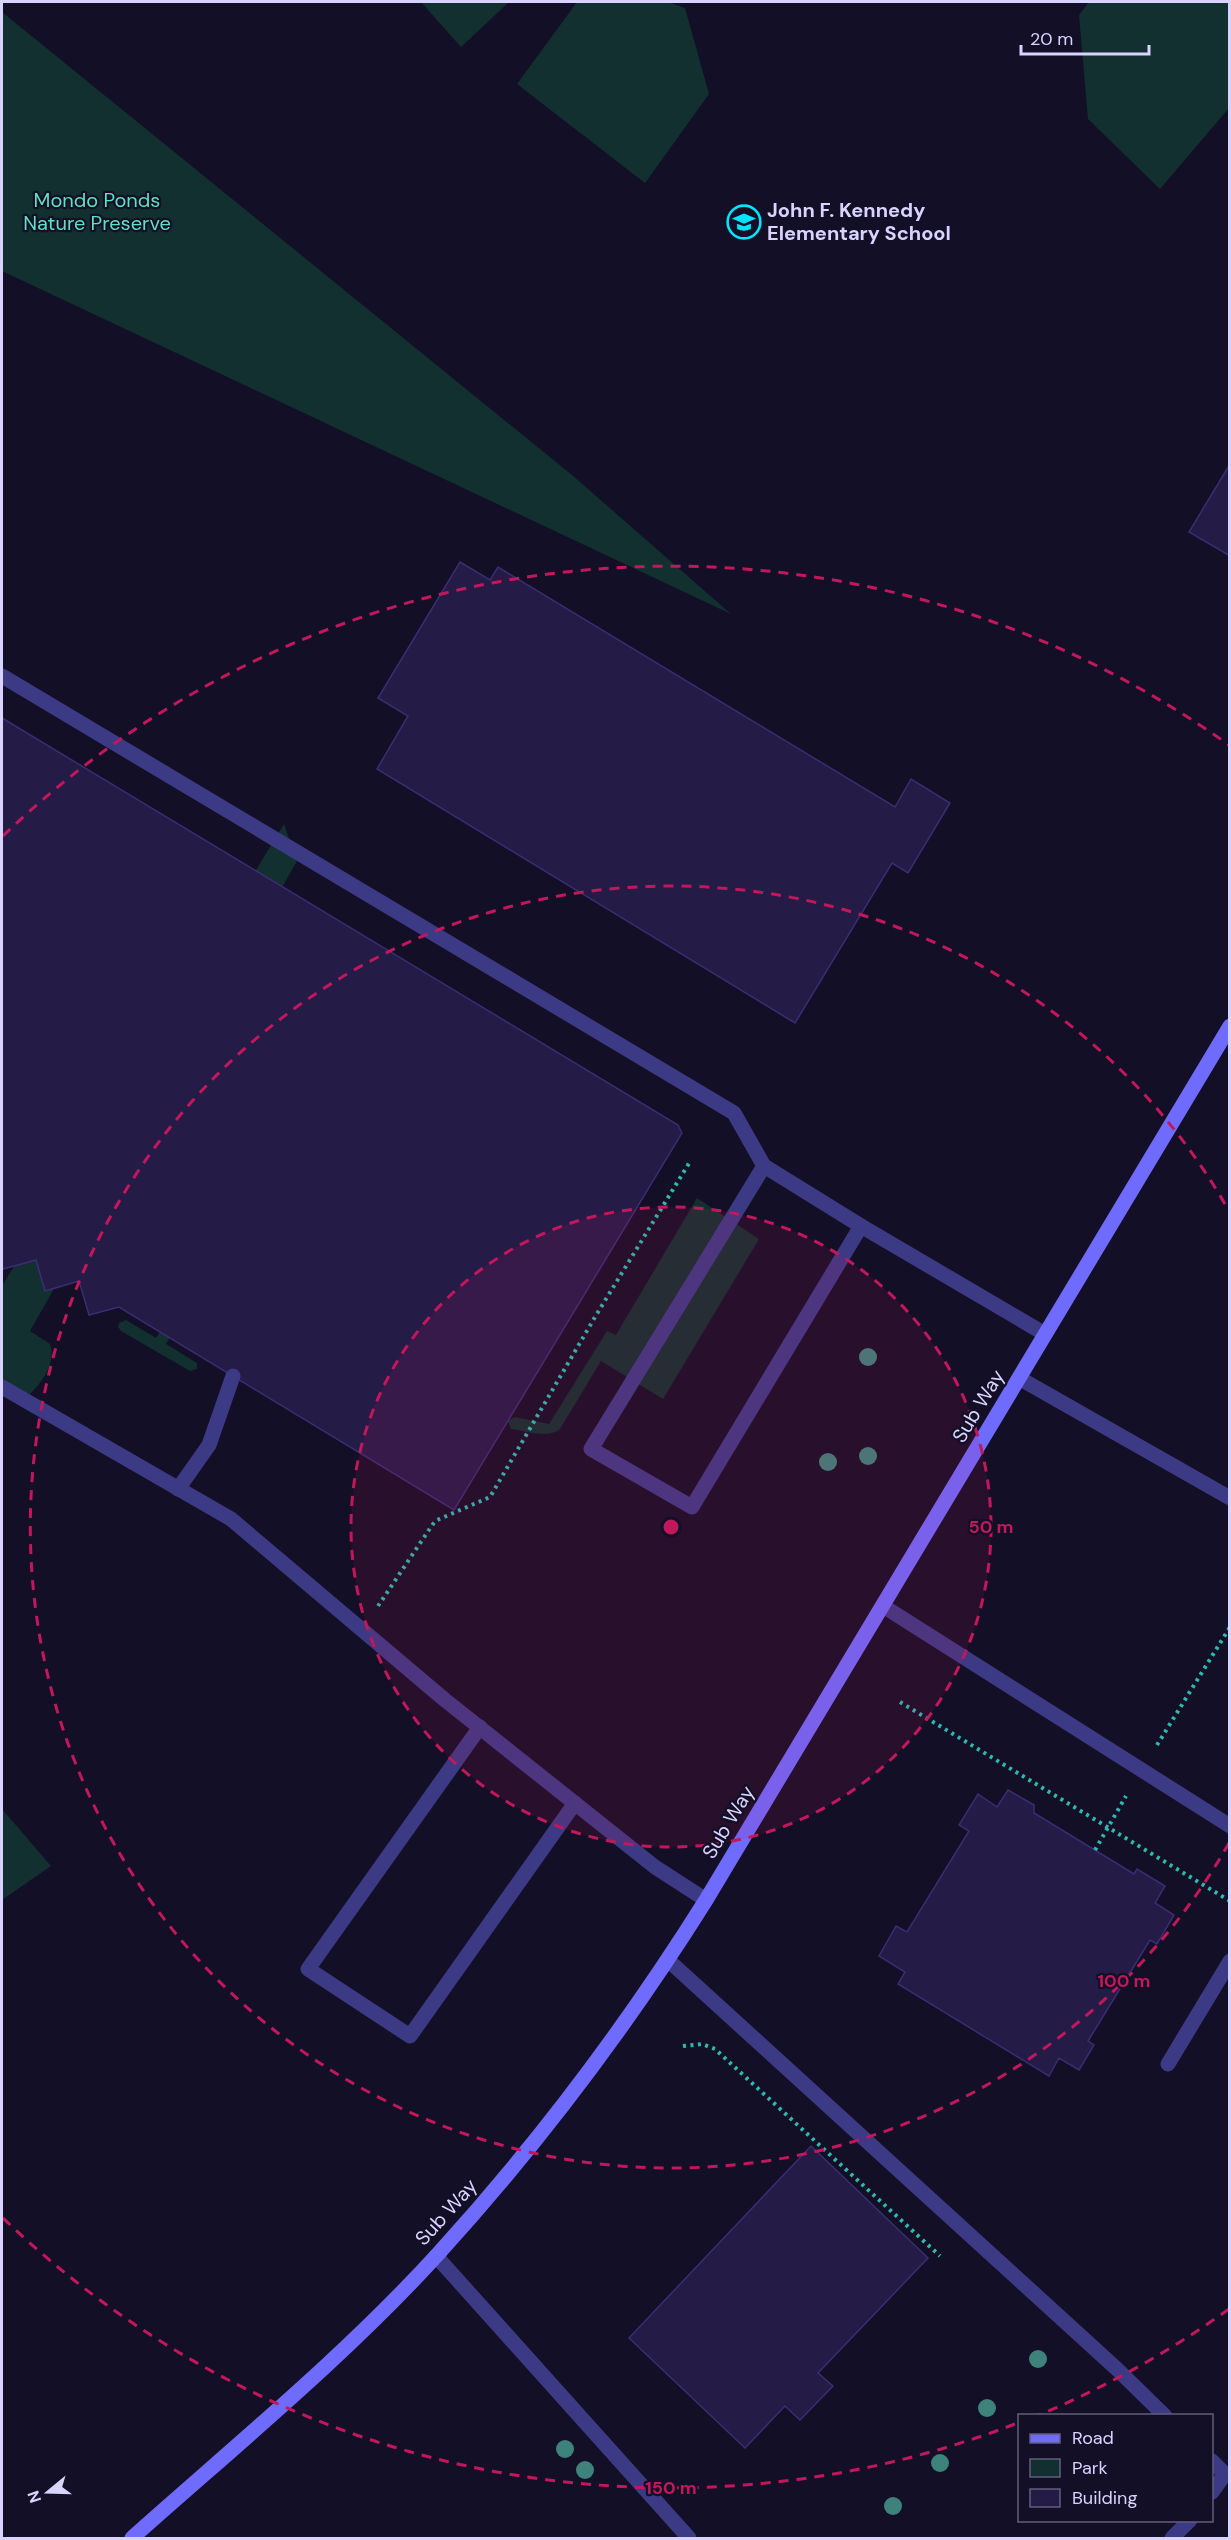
<svg xmlns="http://www.w3.org/2000/svg" width="1231" height="2540" font-family="'DM Sans',sans-serif">
  <style>
    .green { fill: #12302f }
    .building { fill: #241b47; stroke: #3b2d73; stroke-width: 1.5 }
    .lines { fill: none; stroke-linecap: round; stroke-linejoin: round }
    .path { stroke: #2fb8b0; stroke-width: 4; stroke-dasharray: 3 4.5; stroke-linecap: butt }
    .service { stroke: #3d3a85; stroke-width: 15 }
    .secondary { stroke: #6f6bff; stroke-width: 15 }
    .tree { fill: #3d827b }
    .ring { fill: none; stroke: #c2185b; stroke-width: 3; stroke-dasharray: 10 8 }
    .labels { text-anchor: middle; dominant-baseline: central; stroke-width: 4.5; stroke-linejoin: round; paint-order: stroke }
    .park-label { font-size: 20px; fill: #5fe0c0; stroke: #130f26 }
    .poi-label { font-size: 20px; font-weight: bold; fill: #d9d4ff; stroke: #130f26; text-anchor: start }
    .street-label { font-size: 20px; fill: #d9d4ff; stroke: #130f26 }
    .centre { fill: #c2185b; stroke: #130f26; stroke-width: 3 }
    .ring-label { font-size: 18px; text-anchor: middle; font-weight: bold; fill: #c2185b; stroke: #130f26; stroke-width: 4.5; stroke-linejoin: round; paint-order: stroke }
  </style>
  <rect width="100%" height="100%" fill="#130f26"/>
  <!-- green -->
  <g class="green">
    <polygon points="421,2 509,2 461,47"/>
    <polygon points="577,2 668,2 685,8 709,94 645,183 517,84"/>
    <polygon points="1089,2 1229,2 1229,108 1160,189 1088,119 1079,15"/>
    <polygon points="2,12 572,475 731,614 2,271"/>
    <path d="M284,824L297,861L30,1331L50,1344C57,1364 40,1385 26,1398L2,1391V1286Z"/>
    <polygon points="367,988 376,993 166,1344 197,1363 197,1369 190,1371 121,1331 118,1327 119,1323 126,1320 156,1338"/>
    <path d="M697,1198L759,1239L663,1399L601,1361L560,1429C548,1439 525,1431 511,1429L508,1421L515,1417L549,1424L607,1331L616,1335Z"/>
    <polygon points="2,1809 51,1866 2,1900"/>
  </g>
  <!-- building -->
  <g class="building">
    <polygon points="1230,464 1230,556 1189,532"/>
    <polygon points="460,562 490,580 498,567 895,807 911,779 950,803 908,873 892,863 795,1023 377,769 408,716 378,698"/>
    <polygon points="2,718 678,1125 682,1133 454,1510 119,1307 89,1315 79,1281 45,1291 36,1260 3,1269 2,1262"/>
    <polygon points="1008,1790 1034,1805 1034,1813 1134,1874 1137,1869 1165,1886 1155,1903 1174,1915 1157,1944 1150,1940 1088,2041 1094,2045 1079,2070 1059,2058 1049,2076 898,1984 905,1972 879,1956 896,1926 907,1932 969,1831 959,1825 978,1794 997,1807"/>
    <polygon points="811,2146 928,2258 818,2373 833,2386 800,2420 785,2406 745,2448 629,2338"/>
  </g>
  <g class="lines">
    <!-- path -->
    <g class="path">
      <polyline points="378,1606 435,1521 490,1497 595,1317 691,1160"/>
      <polyline points="900,1702 1230,1901"/>
      <polyline points="1157,1745 1230,1627"/>
      <polyline points="1095,1850 1126,1796"/>
      <polyline points="683,2046 702,2044 715,2049 940,2256"/>
    </g>
    <!-- service -->
    <g class="service">
      <polyline points="2,676 734,1113 764,1166 861,1226"/>
      <polyline points="764,1166 591,1449 692,1507 861,1226 1045,1334"/>
      <polyline points="1019,1378 1230,1498"/>
      <polyline points="2,1387 231,1519 445,1700 655,1867 706,1900"/>
      <polyline points="178,1489 209,1445 233,1376"/>
      <polyline points="883,1606 1230,1826"/>
      <polyline points="480,1727 308,1969 410,2036 575,1803"/>
      <polyline points="668,1960 1118,2370 1165,2416"/>
      <polyline points="1168,2064 1230,1961"/>
      <polyline points="436,2256 689,2538"/>
      <polyline points="1212,2461 1225,2474 1212,2492"/>
      <polyline points="1172,2538 1190,2520"/>
    </g>
    <!-- secondary -->
    <path class="secondary" d="M132,2538C235,2446 344,2357 438,2254C538,2144 627,2026 706,1900L1230,1026"/>
  </g>
  <!-- trees -->
  <g class="tree">
    <circle cx="868" cy="1357" r="9"/>
    <circle cx="868" cy="1456" r="9"/>
    <circle cx="828" cy="1462" r="9"/>
    <circle cx="1038" cy="2359" r="9"/>
    <circle cx="987" cy="2408" r="9"/>
    <circle cx="565" cy="2449" r="9"/>
    <circle cx="940" cy="2463" r="9"/>
    <circle cx="585" cy="2470" r="9"/>
    <circle cx="893" cy="2506" r="9"/>
  </g>
  <!-- distance rings -->
  <circle cx="671" cy="1527" r="320" fill="#c2185b" fill-opacity=".12"/>
  <g class="ring">
    <circle cx="671" cy="1527" r="320"/>
    <path d="M1229 1843A641 641 0 1 1 1229 1211"/>
    <path d="M1229 2309A961 961 0 0 1 1039 2415M1015 2424A961 961 0 0 1 3 2218M3 836A961 961 0 0 1 1229 745"/>
  </g>
  <!-- icons -->
  <defs>
    <g id="school-ring" transform="scale(1.725)"><circle r="9.5" fill="#130f26" stroke="#00e5ff" stroke-width="1.5"/><path d="M0-5L7-2L0 1L-7-2ZM-4 1L0 2.5L4 1V4Q0 6-4 4Z" fill="#00e5ff"/></g>
  </defs>
  <g fill-rule="evenodd">
    <use href="#school-ring" x="744" y="222"/>
  </g>
  <g class="labels">
    <!-- park labels -->
    <g class="park-label">
      <text x="97" y="200">Mondo Ponds<tspan x="97" dy="23">Nature Preserve</tspan></text>
    </g>
    <!-- poi labels -->
    <g class="poi-label">
      <text x="767" y="210">John F. Kennedy<tspan x="767" dy="23">Elementary School</tspan></text>
    </g>
    <!-- street labels -->
    <g class="street-label">
      <text transform="translate(978 1406) rotate(-59)">Sub Way</text>
      <text transform="translate(728 1822) rotate(-59)">Sub Way</text>
      <text transform="translate(446 2212) rotate(-48)">Sub Way</text>
    </g>
  </g>
  <circle cx="671" cy="1527" r="9" class="centre"/>
  <g class="ring-label">
    <text x="991" y="1533">50 m</text>
    <text x="1124" y="1987">100 m</text>
    <text x="671" y="2494">150 m</text>
  </g>
  <!-- border -->
  <rect width="1231" height="2540" fill="none" stroke="#d9d4ff" stroke-width="6"/>
  <!-- legend -->
  <rect x="1018" y="2414" width="195" height="108" fill="#130f26" stroke="#625e7d" stroke-width="1.5"/>
  <rect x="1030" y="2434" width="30" height="9" fill="#6f6bff" stroke="#625e7d" stroke-width="1.5"/>
  <text x="1072" y="2444" font-size="18" fill="#d9d4ff">Road</text>
  <rect x="1030" y="2459" width="30" height="18" fill="#12302f" stroke="#625e7d" stroke-width="1.5"/>
  <text x="1072" y="2474" font-size="18" fill="#d9d4ff">Park</text>
  <rect x="1030" y="2489" width="30" height="18" fill="#241b47" stroke="#625e7d" stroke-width="1.5"/>
  <text x="1072" y="2504" font-size="18" fill="#d9d4ff">Building</text>
  <!-- north arrow -->
  <g transform="translate(48 2492) rotate(251)" stroke="#130f26" stroke-width="4.5" paint-order="stroke">
  <path d="M0-4.5L10 22L0 15L-10 22Z" fill="#d9d4ff"/>
  <text y="-9" font-size="16" font-weight="bold" text-anchor="middle" fill="#d9d4ff">N</text>
  </g>
  <!-- scale -->
  <path d="M1021 45v9h128v-9" fill="none" stroke="#d9d4ff" stroke-width="3"/>
  <text x="1030" y="45" font-size="18" fill="#d9d4ff" stroke="#130f26" stroke-width="4.5" paint-order="stroke">20 m</text>
</svg>
